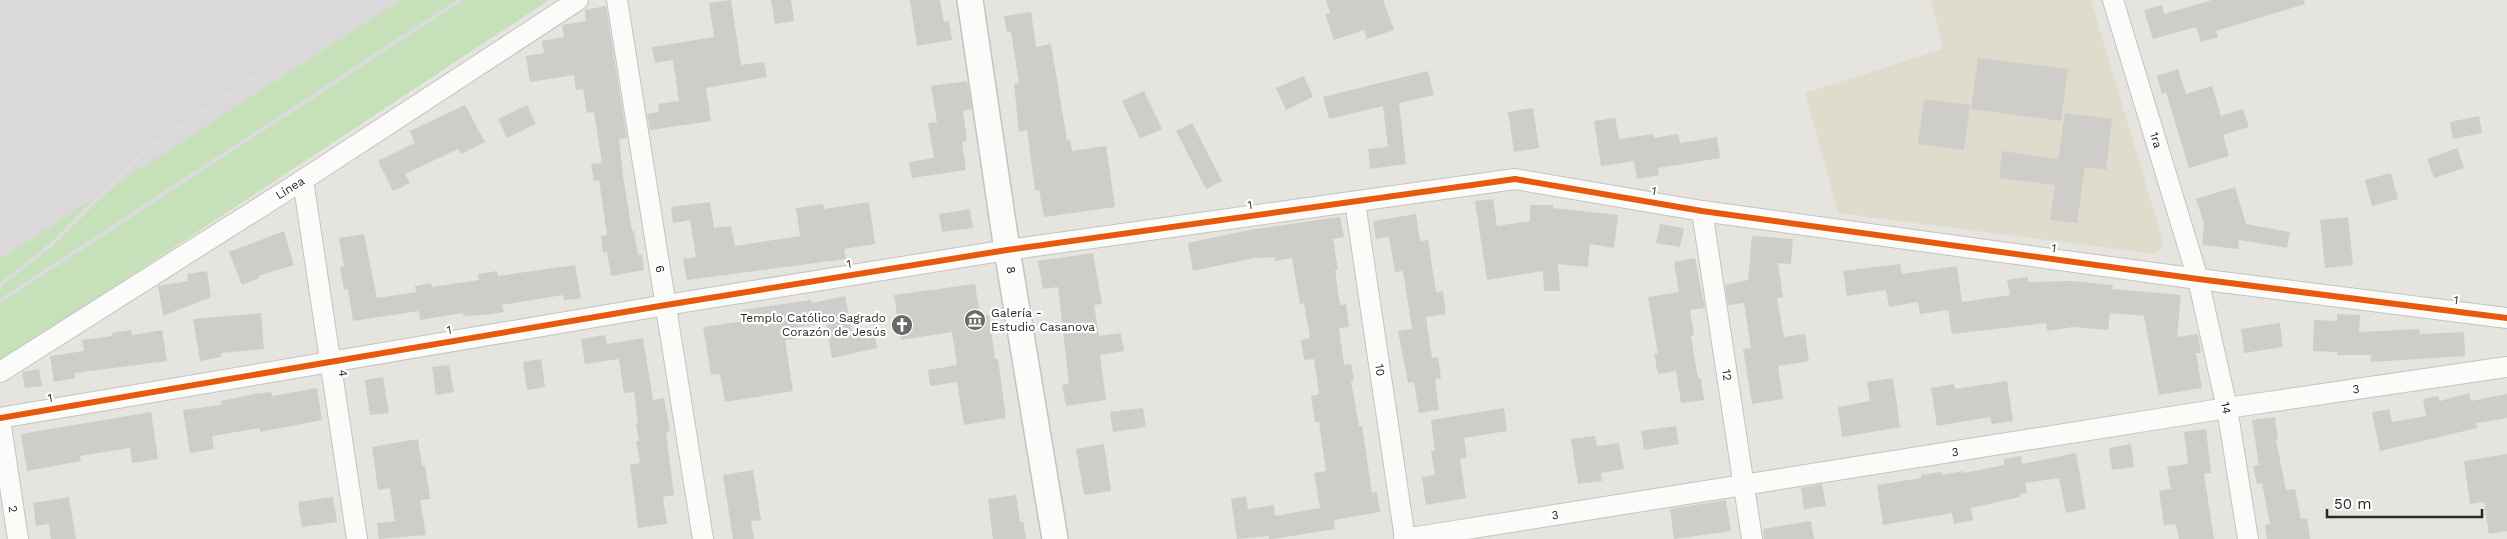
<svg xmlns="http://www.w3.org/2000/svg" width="2507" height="539" font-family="'Work Sans',sans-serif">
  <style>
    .industrial { fill: #dbd8d9 }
    .education { fill: #e0dccd }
    .green { fill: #c6e0ba }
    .building { fill: #cfcdc9 }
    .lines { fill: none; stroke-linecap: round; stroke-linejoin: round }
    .minor-casing { stroke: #c4c3c3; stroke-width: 22 }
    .tertiary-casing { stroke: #c4c3c3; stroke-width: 28 }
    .minor { stroke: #fbfbfa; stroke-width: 20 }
    .tertiary { stroke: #fbfbfa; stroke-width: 25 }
    .rail { stroke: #dddcdd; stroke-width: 4 }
    .cycleway-casing { stroke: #fff; stroke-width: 9 }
    .cycleway { stroke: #e8590c; stroke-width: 6 }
    .labels { text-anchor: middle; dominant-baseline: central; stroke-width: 4.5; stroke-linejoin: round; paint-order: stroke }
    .street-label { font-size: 12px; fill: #282828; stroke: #fff }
    .poi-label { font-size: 12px; fill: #282828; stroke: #fff; text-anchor: start }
  </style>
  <rect width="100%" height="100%" fill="#e6e4de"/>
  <!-- industrial -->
  <polygon class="industrial" points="0,0 401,0 0,259"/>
  <!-- education -->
  <polygon class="education" points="1931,0 2091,0 2164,244 2155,254 1838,213 1805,93 1943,49"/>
  <!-- green -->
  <polygon class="green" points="401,0 549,0 0,362 0,259"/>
  <!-- building -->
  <g class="building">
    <polygon points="731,0 741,65 764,62 767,77 706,88 711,121 650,130 647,114 659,112 658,104 679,101 673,60 655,63 652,47 714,37 709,3"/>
    <polygon points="771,0 791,0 794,21 775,24"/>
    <polygon points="910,0 940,0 944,22 949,21 952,40 917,46"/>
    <polygon points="1326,0 1383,0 1394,30 1367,39 1364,30 1334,40 1325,14 1330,13"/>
    <polygon points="2212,0 2304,0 2305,4 2216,31 2218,37 2201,42 2196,27 2153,39 2144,10 2162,5 2164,14"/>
    <polygon points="606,6 627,138 619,139 623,176 632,231 634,231 638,255 642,254 644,270 611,276 607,252 603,253 601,236 607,235 599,180 594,181 591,164 602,163 594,112 587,113 583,89 576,90 574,75 530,82 526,56 544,53 542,41 564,37 562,25 586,21 585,10"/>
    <polygon points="1031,12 1036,47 1051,44 1067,140 1070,139 1072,151 1106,146 1115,207 1044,217 1039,190 1035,190 1027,130 1019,132 1014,84 1019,83 1011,32 1007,32 1004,16"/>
    <polygon points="1978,58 2068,69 2061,121 1971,109"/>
    <polygon points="2178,69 2186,94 2212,86 2221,116 2243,109 2249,127 2223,135 2229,156 2189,168 2166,92 2162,94 2157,76"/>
    <polygon points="1428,71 1434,95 1399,103 1406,164 1370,169 1368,149 1388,147 1383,106 1329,119 1323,97"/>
    <polygon points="1304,76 1313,97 1286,110 1276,88"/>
    <polygon points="967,81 972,109 963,111 967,141 962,142 966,170 912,178 909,162 934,158 928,123 937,122 931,86"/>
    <polygon points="1144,91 1162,129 1140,139 1122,101"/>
    <polygon points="1924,99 1970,105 1964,150 1918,144"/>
    <polygon points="465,105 485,142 461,154 458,149 405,174 410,183 393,191 378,161 415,143 410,131"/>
    <polygon points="527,105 536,124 507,138 498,119"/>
    <polygon points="1533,108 1539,148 1514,152 1508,112"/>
    <polygon points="2065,113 2112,119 2106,170 2085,167 2077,223 2050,220 2055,185 1999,178 2002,151 2058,159"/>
    <polygon points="2479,116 2482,133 2453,139 2450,122"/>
    <polygon points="1615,118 1619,139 1653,134 1654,138 1678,134 1680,143 1717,137 1720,158 1658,168 1659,175 1637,179 1634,161 1601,166 1594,121"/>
    <polygon points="1192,123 1222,181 1206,189 1176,131"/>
    <polygon points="2457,148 2464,168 2434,178 2427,159"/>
    <polygon points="2391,173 2398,199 2372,206 2365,180"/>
    <polygon points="2235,187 2246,224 2290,232 2287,248 2239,240 2238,249 2202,245 2204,223 2196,199"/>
    <polygon points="1493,199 1497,226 1530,221 1530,205 1553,205 1553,208 1618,215 1614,248 1590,244 1588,267 1558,264 1560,291 1544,291 1543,271 1487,280 1475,201"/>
    <polygon points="710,202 714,228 731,226 735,246 800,236 796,208 823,204 824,209 869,202 875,244 844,249 846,259 687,280 683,259 696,257 690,220 673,223 671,207"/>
    <polygon points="970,209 973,228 942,232 939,214"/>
    <polygon points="1416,214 1420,241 1428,240 1436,292 1443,291 1446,314 1426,317 1432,358 1438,357 1441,378 1435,379 1439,410 1419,413 1414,382 1408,383 1398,331 1412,329 1403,271 1395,272 1389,237 1376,239 1373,221"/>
    <polygon points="1340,217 1344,237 1333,239 1338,270 1335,270 1340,305 1346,304 1349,327 1339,328 1344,365 1351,364 1354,380 1351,381 1359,426 1362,426 1372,493 1377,492 1380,512 1334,520 1335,529 1273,539 1269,539 1268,536 1237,539 1231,499 1246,496 1248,509 1274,505 1275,516 1320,508 1314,473 1326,471 1319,422 1315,422 1311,396 1319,394 1314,359 1304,360 1301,340 1310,338 1304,303 1300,304 1292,258 1275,261 1275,257 1254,258 1193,271 1188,243 1249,230"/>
    <polygon points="2348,217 2353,265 2325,268 2320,220"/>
    <polygon points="1660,224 1684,228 1680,247 1656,243"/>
    <polygon points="284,231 294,265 258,276 259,278 242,285 229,252"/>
    <polygon points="364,234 377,298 416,292 415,286 431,283 432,287 479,280 478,274 497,271 498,276 575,265 581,298 564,300 563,295 502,305 504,312 484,315 463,316 463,313 420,320 419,311 353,321 348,289 344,290 340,267 344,267 339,238"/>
    <polygon points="1752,236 1793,239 1791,264 1778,263 1783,297 1777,298 1784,337 1805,334 1809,361 1778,366 1783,399 1752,404 1743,349 1751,348 1744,303 1728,305 1725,285 1748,280"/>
    <polygon points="1093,253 1102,304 1094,305 1099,336 1121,333 1124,351 1100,355 1106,400 1066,406 1062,385 1069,384 1058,287 1043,289 1038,261"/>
    <polygon points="1695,258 1705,308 1690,310 1694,335 1691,336 1698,379 1701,379 1704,400 1681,403 1676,371 1658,374 1654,354 1658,353 1648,297 1679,292 1674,262"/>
    <polygon points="1900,264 1902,274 1957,266 1962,302 2010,295 2007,280 2028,277 2028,282 2071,281 2113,285 2112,289 2181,295 2177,337 2198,334 2201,353 2196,353 2202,388 2159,395 2144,316 2110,313 2108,330 2073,327 2047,331 2046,323 1952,334 1948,310 1920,314 1918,302 1889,307 1886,290 1847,296 1843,271"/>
    <polygon points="207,271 211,297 163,316 158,286 188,281 187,274"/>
    <polygon points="975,284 980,316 989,315 995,359 998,359 1006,418 964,425 957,382 930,386 928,370 957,365 952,332 901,340 894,295"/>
    <polygon points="845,296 853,336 874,331 877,348 832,358 826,323 793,328 795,339 785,340 793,391 725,402 720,374 711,375 703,327 744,321 742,310 811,300 812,303"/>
    <polygon points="261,313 264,349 221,353 221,357 200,361 193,319"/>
    <polygon points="2337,314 2360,315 2359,332 2419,329 2420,334 2464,332 2465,356 2371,362 2371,355 2337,355 2337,352 2313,351 2314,320 2337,321"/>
    <polygon points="2280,323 2283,347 2244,353 2241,329"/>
    <polygon points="131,330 132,335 162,330 167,361 75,373 75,378 54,382 50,356 84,351 82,340 112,336 111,333"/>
    <polygon points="605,335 607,344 643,338 653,400 664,398 670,431 666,432 674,495 663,497 667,524 638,528 630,465 640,463 636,441 639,441 636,424 638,423 634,392 624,393 619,359 585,364 581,339"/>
    <polygon points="541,359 545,387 527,390 523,362"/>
    <polygon points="449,365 454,392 436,395 432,367"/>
    <polygon points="39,369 42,386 25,388 22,372"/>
    <polygon points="383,377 389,413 370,415 365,380"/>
    <polygon points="1893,378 1900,427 1842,437 1838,407 1870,401 1867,382"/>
    <polygon points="2007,381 2013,421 1992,424 1990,417 1937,426 1931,388 1954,384 1955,389"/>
    <polygon points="317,388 322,420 260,432 260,428 212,436 214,449 190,453 183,410 221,405 221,401 254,394 271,392 272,396"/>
    <polygon points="2469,393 2471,401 2507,394 2507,418 2476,423 2477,428 2380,451 2372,412 2389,409 2392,422 2426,416 2423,399 2438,396 2440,401"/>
    <polygon points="1143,408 1146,427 1113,432 1110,412"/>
    <polygon points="1504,408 1507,431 1464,438 1467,457 1460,459 1466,498 1426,505 1422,477 1435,475 1431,451 1435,450 1431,420"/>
    <polygon points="151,412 158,459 132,463 130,448 80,456 81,461 27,471 21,434"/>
    <polygon points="2275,417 2278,439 2276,440 2286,490 2295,489 2301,519 2307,518 2310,539 2267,539 2265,525 2270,524 2262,483 2257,484 2253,466 2259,465 2252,420"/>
    <polygon points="1676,426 1679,444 1644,450 1641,431"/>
    <polygon points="2206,429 2211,473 2204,474 2214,539 2179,539 2176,524 2164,525 2159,491 2171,489 2167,467 2188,464 2184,432"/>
    <polygon points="1595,436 1597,446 1619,443 1624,469 1601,473 1602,481 1578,484 1571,439"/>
    <polygon points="418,439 422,466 425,465 430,499 420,500 426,535 379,539 377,523 395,521 390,488 378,490 372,447"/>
    <polygon points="1104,444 1111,491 1084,495 1076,449"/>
    <polygon points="2131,444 2134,467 2112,470 2109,448"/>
    <polygon points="2076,453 2086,509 2066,513 2059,478 2025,483 2027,493 2020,494 2020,497 1971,508 1973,520 1954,524 1952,513 1883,525 1877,485 1921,478 1921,475 1941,472 1941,475 1963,471 1964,473 2004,465 2004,459 2021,456 2022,464"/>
    <polygon points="2507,454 2507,531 2489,534 2484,502 2470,504 2464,461"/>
    <polygon points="753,470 761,520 751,521 754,539 733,539 723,475"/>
    <polygon points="1822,484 1826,506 1804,509 1801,488"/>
    <polygon points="1016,495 1020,522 1023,521 1026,539 993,539 988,499"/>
    <polygon points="69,497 76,539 51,539 49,524 36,526 33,503"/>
    <polygon points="333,497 337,522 302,527 298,502"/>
    <polygon points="1726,500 1731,531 1674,539 1670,509"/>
    <polygon points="1811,521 1814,539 1764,539 1763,529"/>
  </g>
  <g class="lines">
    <!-- minor casing -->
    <g class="minor-casing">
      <g id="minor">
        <polyline points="617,0 703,539"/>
        <polyline points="2113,0 2198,279 2227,408 2248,539"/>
        <polyline points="303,180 357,539"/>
        <polyline points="1355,202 1405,539"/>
        <polyline points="1702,211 1752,539"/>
        <polyline points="0,372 303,180 578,0"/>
        <polyline points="0,418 666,305 1007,250 1515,179 1702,211 2198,279 2507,318"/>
        <polyline points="0,420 18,539"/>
        <polyline points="1404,539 2227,408 2507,367"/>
      </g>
    </g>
    <!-- tertiary casing -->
    <g class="tertiary-casing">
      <polyline id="tertiary" points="970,0 1007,250 1055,539"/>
    </g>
    <!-- minor -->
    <use href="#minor" class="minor"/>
    <!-- tertiary -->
    <use href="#tertiary" class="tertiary"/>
    <!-- rail -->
    <g class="rail">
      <polyline points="0,285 51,245 147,150 265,71"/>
      <polyline points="0,301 460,0"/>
    </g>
    <!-- cycleway casing -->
    <g class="cycleway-casing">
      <polyline id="cycleway" points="0,418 666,305 1007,250 1515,179 1702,211 2198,279 2507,318"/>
    </g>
    <!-- cycleway -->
    <use href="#cycleway" class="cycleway"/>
  </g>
  <!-- icons -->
  <defs>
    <g id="museum-disc" transform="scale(1.125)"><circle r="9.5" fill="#6a6a68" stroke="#fff"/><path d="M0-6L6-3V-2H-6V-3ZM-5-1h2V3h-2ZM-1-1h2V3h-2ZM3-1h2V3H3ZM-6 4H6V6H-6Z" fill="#fff"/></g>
    <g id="church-disc" transform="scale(1.125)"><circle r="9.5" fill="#6a6a68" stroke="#fff"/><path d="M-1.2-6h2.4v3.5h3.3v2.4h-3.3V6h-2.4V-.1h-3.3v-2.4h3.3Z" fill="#fff"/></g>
  </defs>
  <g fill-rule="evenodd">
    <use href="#museum-disc" x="975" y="320"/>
    <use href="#church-disc" x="902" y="325"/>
  </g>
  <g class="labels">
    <!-- street labels -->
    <g class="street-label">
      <text transform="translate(2156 140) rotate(73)">1ra</text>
      <text transform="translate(290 188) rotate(-32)">Línea</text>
      <text transform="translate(1654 191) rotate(10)">1</text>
      <text transform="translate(1250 205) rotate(-8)">1</text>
      <text transform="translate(2054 248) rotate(8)">1</text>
      <text transform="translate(849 264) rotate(-9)">1</text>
      <text transform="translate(660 269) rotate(81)">6</text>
      <text transform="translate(1011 270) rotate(81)">8</text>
      <text transform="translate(2456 300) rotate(7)">1</text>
      <text transform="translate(449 330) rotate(-10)">1</text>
      <text transform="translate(1380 370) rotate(82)">10</text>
      <text transform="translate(343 373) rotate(82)">4</text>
      <text transform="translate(1727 375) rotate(81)">12</text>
      <text transform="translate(2356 389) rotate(-8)">3</text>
      <text transform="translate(50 398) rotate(-10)">1</text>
      <text transform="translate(2226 408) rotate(79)">14</text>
      <text transform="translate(1955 452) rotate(-9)">3</text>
      <text transform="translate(13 509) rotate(81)">2</text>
      <text transform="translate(1555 515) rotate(-9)">3</text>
    </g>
    <!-- poi labels -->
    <g class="poi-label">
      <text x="991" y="313">Galería -<tspan x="991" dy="14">Estudio Casanova</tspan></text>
      <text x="886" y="318" text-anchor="end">Templo Católico Sagrado<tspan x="886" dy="14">Corazón de Jesús</tspan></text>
    </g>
  </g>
  <!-- scale -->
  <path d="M2327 509v8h155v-8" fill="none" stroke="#282828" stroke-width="2.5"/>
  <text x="2334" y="509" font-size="15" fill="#282828" stroke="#ffffff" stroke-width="4" paint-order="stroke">50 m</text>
</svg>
